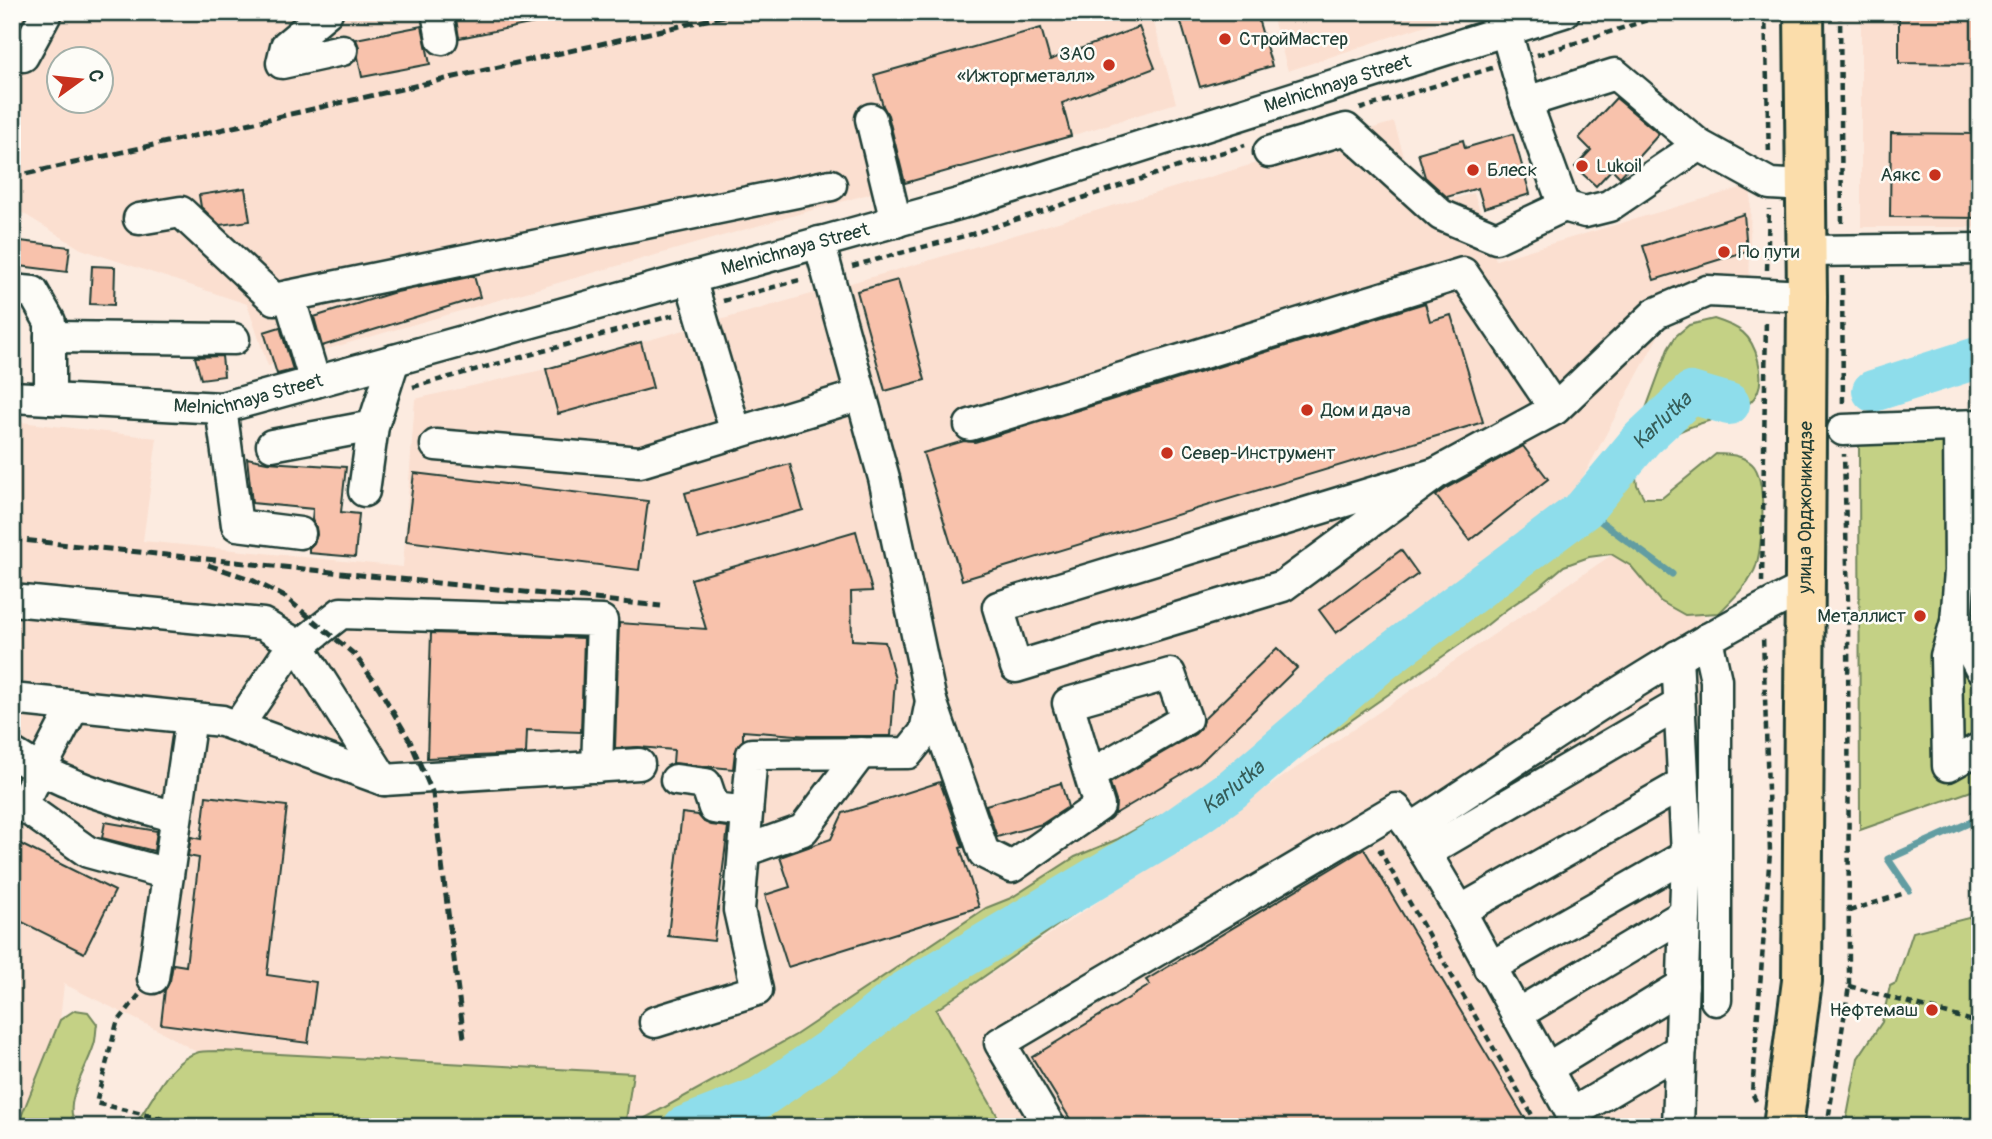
<svg xmlns="http://www.w3.org/2000/svg" width="1992" height="1139" font-family="Pangolin,sans-serif">
  <style>
    .built { fill: #fbdfd0; fill-rule: evenodd }
    .green { fill: #c4d185; stroke: #72875c; stroke-width: 2 }
    .lines { fill: none; stroke-linecap: round; stroke-linejoin: round }
    .stream { stroke: #629da2; stroke-width: 7 }
    .river { stroke: #8eddeb; stroke-width: 42 }
    .building { fill: #f8c2ac; stroke: #1f3d34; stroke-width: 2 }
    .minor-casing { stroke: #1f3d34; stroke-width: 35 }
    .major-casing { stroke: #1f3d34; stroke-width: 44 }
    .path { stroke: #1f3d34; stroke-width: 4.5; stroke-dasharray: 7 5; stroke-linecap: butt }
    .minor { stroke: #fdfcf7; stroke-width: 30 }
    .major { stroke: #fbddab; stroke-width: 38 }
    .rail { stroke: #1f3d34; stroke-width: 5; stroke-dasharray: 10 5; stroke-linecap: butt }
    .poi-dot { fill: #c8321e; stroke: #fdfcf7; stroke-width: 2.5 }
    .labels { text-anchor: middle; dominant-baseline: central; stroke-width: 5; stroke-linejoin: round; paint-order: stroke }
    .poi-label { font-size: 19px; fill: #1f3d34; stroke: #fdfcf7; text-anchor: start }
    .street-label { font-size: 19px; fill: #1f3d34; stroke: #fdfcf7 }
    .water-label { font-size: 21px; font-style: italic; fill: #355d59; stroke: #fdfcf7 }
  </style>
  <rect width="100%" height="100%" fill="#fcebe0"/>
  <filter id="ink" filterUnits="userSpaceOnUse"><feTurbulence type="fractalNoise" baseFrequency=".0143" numOctaves="2"/><feDisplacementMap in="SourceGraphic" scale="14" xChannelSelector="R" yChannelSelector="G"/><feConvolveMatrix kernelMatrix="1 2 1 2 8 2 1 2 1" color-interpolation-filters="sRGB"/></filter>
  <g filter="url(#ink)">
    <!-- built -->
    <g class="built">
      <path d="M12,12H1151L1176,103L1071,136L268,366L247,304L81,249L13,207ZM60,60H102V102H60Z"/>
      <polygon points="1271,12 1465,12 1288,71"/>
      <rect x="1861" y="12" width="119" height="215"/>
      <polygon points="1394,122 1419,208 1474,193 1496,260 1751,185 1749,300 1670,314 1573,496 1370,645 1226,780 1118,839 1075,857 1011,898 986,908 794,1036 629,1127 625,1127 632,1073 222,1051 198,1053 166,1034 64,984 60,1020 17,1127 12,1127 12,421 157,438 143,541 403,567 415,399 546,369 907,267"/>
      <polygon points="1653,527 1705,568 1692,1127 759,1127 936,1011"/>
    </g>
    <!-- green -->
    <g class="green">
      <path d="M1714,319C1739,327 1751,333 1758,360C1774,420 1710,413 1675,434C1660,443 1646,456 1635,469L1637,485L1644,498H1662L1716,454C1730,455 1741,454 1752,464C1768,479 1763,553 1754,571C1745,588 1732,600 1719,613L1685,615L1660,601L1631,566L1611,554L1589,557L1564,566L1538,588L1507,609L1482,629L936,1010L1004,1127H629L794,1036L986,908L1011,898L1075,857L1118,839L1226,780L1370,645L1573,496L1629,437L1644,414L1668,349L1676,336L1689,325Z"/>
      <polygon points="1980,440 1980,788 1860,830 1859,443"/>
      <polygon points="1980,915 1980,1127 1845,1127 1858,1058 1882,1022 1890,986 1896,983 1913,932"/>
      <path d="M75,1010L88,1012L97,1024C96,1029 96,1035 95,1041C91,1063 58,1106 78,1127H17L60,1020Z"/>
      <path d="M222,1051L633,1073L625,1127H133C153,1103 166,1061 199,1052C206,1051 214,1051 222,1051Z"/>
    </g>
    <g class="lines">
      <!-- stream -->
      <g class="stream">
        <polyline points="1584,509 1672,574"/>
        <polyline points="1909,890 1888,859 1980,818"/>
      </g>
      <!-- river -->
      <g class="river">
        <polyline points="1873,391 1980,357"/>
        <path id="s1" d="M684,1127L761,1097L850,1036L903,993L1166,836L1231,790L1384,659L1584,509L1642,439L1691,393L1729,404"/>
      </g>
    </g>
    <!-- building -->
    <g class="building">
      <polygon points="455,12 544,12 545,21 459,38"/>
      <polygon points="1178,12 1256,12 1272,66 1200,87"/>
      <polygon points="1899,12 1980,12 1980,64 1899,63"/>
      <polygon points="422,26 430,64 362,77 358,57 359,47 356,39"/>
      <polygon points="1139,27 1155,68 1062,103 1071,136 905,183 888,115 883,106 874,75 1041,28 1050,60"/>
      <polygon points="1616,98 1659,134 1620,177 1612,169 1596,186 1575,167 1591,150 1579,138"/>
      <polygon points="1891,133 1980,134 1980,218 1890,217"/>
      <polygon points="1513,134 1530,194 1484,208 1478,188 1447,197 1425,177 1418,153 1463,140 1465,148"/>
      <polygon points="245,188 250,221 220,225 201,207 199,195"/>
      <polygon points="1744,214 1747,251 1654,280 1643,246"/>
      <polygon points="12,240 70,247 67,272 12,265"/>
      <polygon points="92,266 115,267 114,305 90,304"/>
      <polygon points="474,276 480,297 322,346 314,317 392,293"/>
      <polygon points="898,280 925,380 885,391 857,291"/>
      <polygon points="1425,303 1430,321 1451,315 1483,422 962,580 923,453 964,441 975,442"/>
      <polygon points="280,327 293,370 277,374 264,332"/>
      <polygon points="641,342 653,388 558,414 546,369"/>
      <polygon points="222,356 224,376 201,379 195,357"/>
      <polygon points="1523,446 1548,479 1470,540 1436,496 1448,487"/>
      <polygon points="247,458 267,462 346,467 341,512 359,514 355,557 309,553 309,548 314,543 317,535 316,527 312,520 313,509 252,503"/>
      <polygon points="790,464 803,510 698,539 685,493"/>
      <polygon points="414,473 648,501 639,570 406,541"/>
      <polygon points="856,531 872,591 851,592 852,640 885,642 895,679 891,736 809,736 743,731 743,740 735,752 733,769 673,763 674,750 638,747 615,748 619,623 706,629 691,579"/>
      <polygon points="1401,550 1418,574 1336,633 1319,610"/>
      <polygon points="431,633 584,638 581,732 527,730 526,754 427,758"/>
      <polygon points="1277,648 1297,668 1199,764 1115,814 1116,801 1110,783 1195,734 1201,728 1203,720"/>
      <polygon points="940,782 963,847 960,848 979,907 788,967 765,895 790,887 780,857 831,839 843,813"/>
      <polygon points="1061,783 1068,807 1042,824 997,837 986,805"/>
      <polygon points="206,796 287,806 267,975 316,982 308,1043 161,1024 165,990 170,981 173,964 186,966 199,858 188,856 191,837 201,839"/>
      <polygon points="682,813 698,815 704,822 711,825 728,827 714,941 668,936"/>
      <polygon points="105,822 157,831 154,851 102,838"/>
      <polygon points="12,840 115,891 84,953 12,917"/>
      <polygon points="1364,849 1530,1127 1075,1127 1032,1057 1150,985 1146,980"/>
    </g>
    <g class="lines">
      <!-- minor casing -->
      <g class="minor-casing">
        <g id="minor">
          <polyline points="327,12 286,46 282,63 342,50"/>
          <polyline points="437,12 442,39"/>
          <polyline points="1506,31 1526,102 1615,74 1699,145 1770,184 1805,186"/>
          <polyline points="23,56 47,12"/>
          <polyline points="1526,102 1564,206 1585,212 1609,206 1699,145"/>
          <polyline points="871,119 896,222"/>
          <polyline points="1269,152 1346,129 1441,215 1496,238 1564,206"/>
          <polyline points="139,219 181,212 274,299 831,185"/>
          <polyline points="1806,251 1980,249"/>
          <polyline points="690,278 736,433"/>
          <polyline points="12,290 33,292 50,322 50,399"/>
          <polyline points="289,296 315,382"/>
          <polyline points="50,337 234,339"/>
          <path id="s2" d="M12,397L221,408L962,203L1564,12"/>
          <polyline points="221,408 237,525 300,533"/>
          <polyline points="970,425 1463,273 1555,409"/>
          <polyline points="1959,426 1960,571 1956,622 1946,656 1948,766 1980,748"/>
          <polyline points="1843,430 1979,425"/>
          <polyline points="272,445 373,426 394,360"/>
          <polyline points="436,445 640,462 861,395"/>
          <polyline points="1437,473 1283,586 1016,667 998,607 1437,473 1555,409 1656,313 1707,291 1807,296"/>
          <polyline points="364,491 373,426"/>
          <polyline points="12,600 263,624 299,646 384,780"/>
          <polyline points="1956,622 1980,668"/>
          <polyline points="1707,639 1716,680 1716,1000"/>
          <polyline points="1677,656 1687,855 1678,1127"/>
          <polyline points="12,699 222,721 384,780 639,764"/>
          <polyline points="931,701 984,853 1012,867 1099,806 1068,703 1170,674 1186,719 1090,775"/>
          <polyline points="238,726 284,658 341,613 602,621 597,767"/>
          <path d="M12,753C64,787 117,800 176,817"/>
          <polyline points="676,780 706,784 714,808 747,812"/>
          <polyline points="31,788 74,706"/>
          <polyline points="22,805 88,852 168,874"/>
          <polyline points="744,851 803,830 861,753"/>
          <polyline points="1425,853 1678,705"/>
          <polyline points="1460,911 1683,784"/>
          <polyline points="1489,968 1687,855"/>
          <polyline points="153,978 191,718"/>
          <polyline points="1516,1015 1685,914"/>
          <polyline points="655,1022 757,990 739,910 752,754 908,753 925,732 931,701 884,478 819,242"/>
          <polyline points="1546,1069 1683,985"/>
          <polyline points="1571,1114 1681,1049"/>
          <polyline points="1050,1127 1000,1043 1396,809 1411,829"/>
          <path d="M1579,1127L1460,911L1411,829C1540,745 1667,654 1806,587"/>
        </g>
      </g>
      <!-- major casing -->
      <g class="major-casing">
        <g id="major">
          <path id="s3" d="M1783,1127L1802,981L1807,296L1804,12"/>
        </g>
      </g>
      <!-- path -->
      <g class="path">
        <polyline points="1765,12 1769,155"/>
        <polyline points="1840,12 1842,225"/>
        <polyline points="1537,55 1673,12"/>
        <polyline points="1360,109 1492,68"/>
        <polyline points="852,266 972,234 1245,145"/>
        <polyline points="1767,270 1769,209"/>
        <polyline points="1842,276 1843,407"/>
        <polyline points="723,301 803,279"/>
        <polyline points="413,387 674,315"/>
        <polyline points="1762,582 1766,318"/>
        <polyline points="1383,850 1380,851 1539,1127"/>
        <polyline points="1849,911 1902,894"/>
        <polyline points="1849,986 1980,1023"/>
        <polyline points="139,995 117,1023 96,1103 197,1127"/>
        <polyline points="1756,1101 1752,1093 1770,852 1763,636"/>
        <polyline points="1827,1127 1849,986 1848,603 1844,454"/>
      </g>
      <!-- minor -->
      <use href="#minor" class="minor"/>
      <!-- major -->
      <use href="#major" class="major"/>
      <!-- rail -->
      <g class="rail">
        <polyline points="12,177 742,12"/>
        <polyline points="12,539 661,606"/>
        <polyline points="208,565 250,579 285,597 355,655 379,688 410,741 433,794 464,1038"/>
      </g>
    </g>
  </g>
  <!-- markers -->
  <g class="poi-dot">
    <circle cx="1225" cy="39" r="7"/>
    <circle cx="1109" cy="65" r="7"/>
    <circle cx="1582" cy="166" r="7"/>
    <circle cx="1473" cy="170" r="7"/>
    <circle cx="1935" cy="175" r="7"/>
    <circle cx="1724" cy="252" r="7"/>
    <circle cx="1307" cy="410" r="7"/>
    <circle cx="1167" cy="453" r="7"/>
    <circle cx="1920" cy="616" r="7"/>
    <circle cx="1932" cy="1010" r="7"/>
  </g>
  <g class="labels">
    <!-- poi labels -->
    <g class="poi-label">
      <text x="1239" y="39">СтройМастер</text>
      <text x="1095" y="54" text-anchor="end">ЗАО<tspan x="1095" dy="22">«Ижторгметалл»</tspan></text>
      <text x="1596" y="166">Lukoil</text>
      <text x="1487" y="170">Блеск</text>
      <text x="1921" y="175" text-anchor="end">Аякс</text>
      <text x="1738" y="252">По пути</text>
      <text x="1321" y="410">Дом и дача</text>
      <text x="1181" y="453">Север-Инструмент</text>
      <text x="1906" y="616" text-anchor="end">Металлист</text>
      <text x="1918" y="1010" text-anchor="end">Нефтемаш</text>
    </g>
    <!-- street labels -->
    <g class="street-label">
      <text stroke="none"><textPath href="#s2" startOffset="1372">Melnichnaya Street</textPath></text>
      <text stroke="none"><textPath href="#s2" startOffset="805">Melnichnaya Street</textPath></text>
      <text stroke="none"><textPath href="#s2" startOffset="238">Melnichnaya Street</textPath></text>
      <text stroke="none"><textPath href="#s3" startOffset="621">улица Орджоникидзе</textPath></text>
    </g>
    <!-- water labels -->
    <g class="water-label">
      <text stroke="none"><textPath href="#s1" startOffset="1214">Karlutka</textPath></text>
      <text stroke="none"><textPath href="#s1" startOffset="648">Karlutka</textPath></text>
    </g>
  </g>
  <!-- margin -->
  <rect width="1992" height="1139" fill="none" stroke="#fdfcf7" stroke-width="42"/>
  <rect x="21" y="21" width="1950" height="1097" fill="none" stroke="#1f3d34" stroke-width="2.5" filter="url(#ink)"/>
  <!-- north arrow -->
  <g transform="translate(80 80) rotate(75)"><circle r="33" fill="#fdfcf7" stroke="#a4b0a9" stroke-width="2"/>
  <path d="M0-5L12 26L0 18L-12 26Z" fill="#c8321e"/>
  <text y="-10" font-size="19" font-weight="bold" text-anchor="middle" fill="#1f3d34">С</text>
  </g>
</svg>
